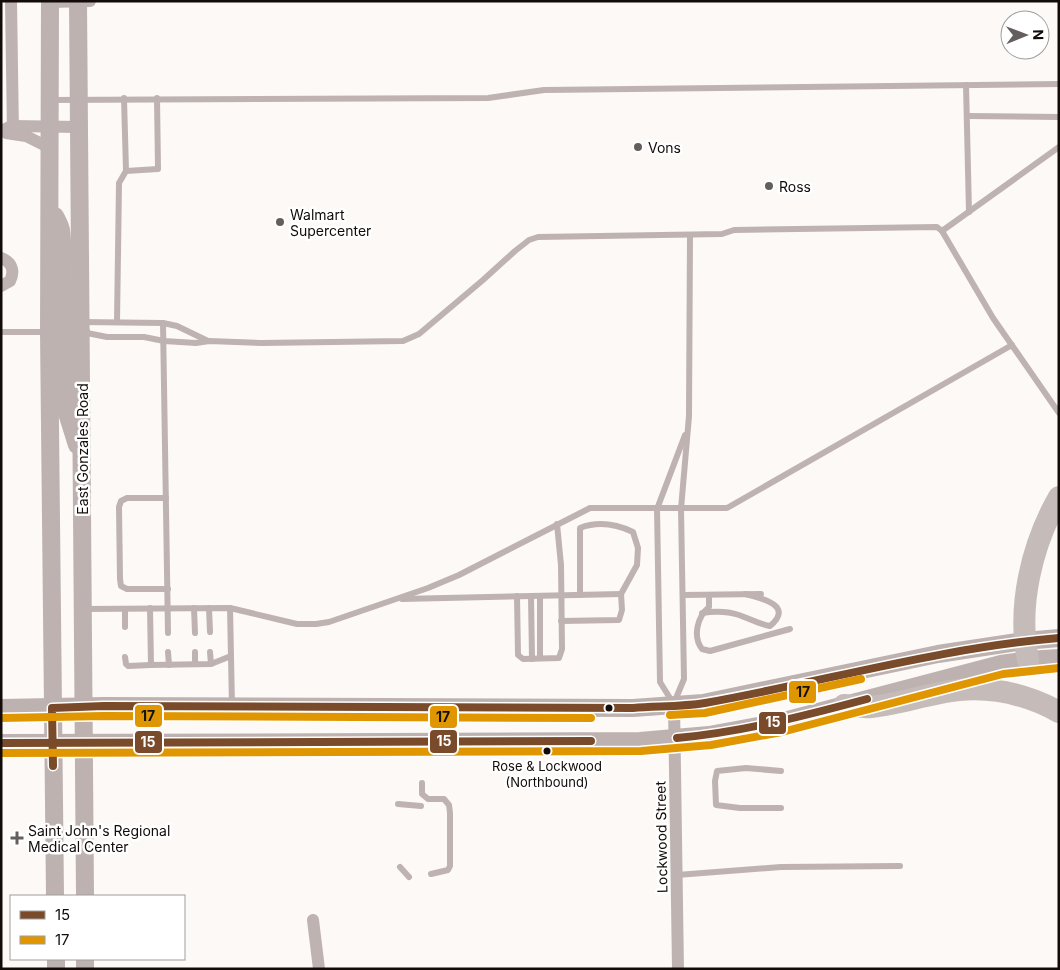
<svg xmlns="http://www.w3.org/2000/svg" width="1060" height="970" font-family="Inter,sans-serif">
  <style>
    .lines { fill: none; stroke-linecap: round; stroke-linejoin: round }
    .lane { stroke: #beb3b1; stroke-width: 6 }
    .street { stroke: #beb3b1; stroke-width: 12 }
    .secondary { stroke: #bdb2b0; stroke-width: 18 }
    .highway { stroke: #c5bbb8; stroke-width: 22 }
    .bus-1-casing { stroke: #fff; stroke-width: 11 }
    .bus-2-casing { stroke: #fff; stroke-width: 11 }
    .bus-1 { stroke: #7a4b2a; stroke-width: 8 }
    .bus-2 { stroke: #e09601; stroke-width: 8 }
    .poi-dot { fill: #645e5c; stroke: #fff; stroke-width: 2 }
    .bus-dot { fill: #120b08; stroke: #fff; stroke-width: 2 }
    .labels { text-anchor: middle; dominant-baseline: central; stroke-width: 5; stroke-linejoin: round; paint-order: stroke }
    .bus-label { font-size: 13px; fill: #120b08; stroke: #fff }
    .poi-label { font-size: 14px; fill: #120b08; stroke: #fff; text-anchor: start }
    .street-label { font-size: 14px; fill: #120b08; stroke: #fff }
    .line-badge { stroke: #fff; stroke-width: 2 }
    .badge-label { font-size: 14px; text-anchor: middle; font-weight: bold; fill: #fff }
    .pale-badge-label { font-size: 14px; text-anchor: middle; font-weight: bold; fill: #111 }
  </style>
  <rect width="100%" height="100%" fill="#fcf9f7"/>
  <g class="lines">
    <!-- lane -->
    <g class="lane">
      <polyline points="966,85 969,212"/>
      <polyline points="51,100 488,98 544,90 1059,84"/>
      <polyline points="967,116 1059,117"/>
      <polyline points="126,171 158,169 157,98"/>
      <polyline points="942,231 1059,147"/>
      <polyline points="82,322 163,323 177,326 208,341"/>
      <polyline points="117,322 119,183 126,171 124,98"/>
      <polyline points="163,323 168,633"/>
      <polyline points="1,332 48,332"/>
      <polyline points="82,332 107,337 144,337 164,341 196,343 209,341 261,343 403,341 419,334 483,280 515,251 529,240 538,237 722,234 734,230 937,227 942,231 993,318 1059,413"/>
      <polyline points="166,498 127,498 121,501 119,507 120,579 121,586 127,589 168,589"/>
      <polyline points="683,595 761,594"/>
      <path d="M709,595V607C698,616 692,636 702,649L710,651L790,629"/>
      <polyline points="517,596 518,655 523,659 559,658 562,649 561,565 557,524"/>
      <polyline points="531,596 532,659"/>
      <polyline points="540,596 540,658"/>
      <polyline points="402,599 621,594"/>
      <polyline points="150,608 151,665 211,664 231,656"/>
      <polyline points="194,608 195,633"/>
      <polyline points="209,608 210,632"/>
      <polyline points="230,608 232,706"/>
      <polyline points="84,609 230,608 297,624 316,624 329,622 428,588 459,575 590,508 727,508 1012,345"/>
      <polyline points="125,609 125,627"/>
      <path d="M702,613C714,611 727,611 739,615C750,619 759,624 770,626C795,605 760,598 745,594"/>
      <path d="M561,621L619,620L622,610L621,594L637,565L638,548L633,532C616,524 598,521 580,528V595"/>
      <polyline points="168,652 169,665"/>
      <polyline points="195,652 195,664"/>
      <polyline points="210,652 211,664"/>
      <polyline points="125,657 126,664 128,666 151,665"/>
      <polyline points="673,703 660,682 657,509 685,435"/>
      <polyline points="674,703 684,679 681,509 689,416 690,235"/>
      <polyline points="781,771 746,768 717,771 715,781 716,805 740,808 781,808"/>
      <polyline points="422,783 422,794 428,799 444,799 449,805 450,813 450,866 448,870 431,874"/>
      <polyline points="398,804 421,806"/>
      <polyline points="400,867 409,877"/>
      <polyline points="677,875 781,867 900,866"/>
    </g>
    <!-- street -->
    <g class="street">
      <polyline points="11,1 13,134"/>
      <polyline points="50,2 90,1"/>
      <polyline points="1,131 12,126 79,127"/>
      <polyline points="6,133 26,136 50,148"/>
      <path d="M1,258C12,262 15,271 10,281L1,286"/>
      <polyline points="674,704 678,969"/>
      <polyline points="313,920 319,969"/>
    </g>
    <!-- secondary -->
    <g class="secondary">
      <polyline points="50,1 49,332 55,896"/>
      <polyline points="78,1 85,896"/>
      <path d="M55,216C57,220 60,225 61,230C65,252 59,315 70,328C73,332 78,331 81,332"/>
      <polyline points="49,332 58,333 63,338 67,413 77,445"/>
      <polyline points="1,708 104,706 633,708 703,703 938,654 1024,641 1059,638"/>
      <path d="M1,743C214,742 427,743 640,741L709,735L780,722L1001,664L1028,660L1059,658"/>
      <polyline points="56,959 56,969"/>
      <polyline points="85,969 85,959"/>
    </g>
    <!-- highway -->
    <g class="highway">
      <path d="M1028,660C1017,606 1032,544 1059,497"/>
      <path d="M844,705C853,706 863,708 871,707C901,704 929,693 959,690C993,687 1028,695 1059,712"/>
    </g>
    <!-- bus-1 casing -->
    <g class="bus-1-casing">
      <g id="bus-1">
        <path d="M677,738C742,732 804,716 867,699"/>
        <polyline points="1,743 591,741"/>
        <path d="M53,766L52,708L104,706L633,708C657,706 681,707 705,703C823,682 939,648 1059,638"/>
      </g>
    </g>
    <!-- bus-2 casing -->
    <g class="bus-2-casing">
      <g id="bus-2">
        <polyline points="670,715 705,713 861,679"/>
        <polyline points="1,718 104,716 591,718"/>
        <polyline points="1,753 641,751 711,745 782,732 1003,674 1059,668"/>
      </g>
    </g>
    <!-- bus-1 -->
    <use href="#bus-1" class="bus-1"/>
    <!-- bus-2 -->
    <use href="#bus-2" class="bus-2"/>
  </g>
  <!-- markers -->
  <g class="poi-dot">
    <circle cx="638" cy="147" r="5"/>
    <circle cx="769" cy="186" r="5"/>
    <circle cx="280" cy="222" r="5"/>
    <path d="M14.5 830.5h5v5h5v5h-5v5h-5v-5h-5v-5h5z"/>
  </g>
  <g class="bus-dot">
    <circle cx="609" cy="708" r="4.5"/>
    <circle cx="547" cy="751" r="4.5"/>
  </g>
  <g class="labels">
    <!-- bus labels -->
    <g class="bus-label">
      <text x="547" y="766">Rose &amp; Lockwood<tspan x="547" dy="16">(Northbound)</tspan></text>
    </g>
    <!-- poi labels -->
    <g class="poi-label">
      <text x="648" y="147">Vons</text>
      <text x="779" y="186">Ross</text>
      <text x="290" y="214">Walmart<tspan x="290" dy="16">Supercenter</tspan></text>
      <text x="28" y="830">Saint John's Regional<tspan x="28" dy="16">Medical Center</tspan></text>
    </g>
    <!-- street labels -->
    <g class="street-label">
      <text transform="translate(82 449) rotate(-90)">East Gonzales Road</text>
      <text transform="translate(661 837) rotate(-91)">Lockwood Street</text>
    </g>
  </g>
  <g class="line-badge">
    <rect x="788" y="680" width="29" height="24" rx="5" fill="#e09601"/>
    <rect x="134" y="704" width="29" height="24" rx="5" fill="#e09601"/>
    <rect x="429" y="705" width="29" height="24" rx="5" fill="#e09601"/>
    <rect x="758" y="711" width="29" height="24" rx="5" fill="#7a4b2a"/>
    <rect x="429" y="729" width="29" height="25" rx="5" fill="#7a4b2a"/>
    <rect x="134" y="730" width="29" height="24" rx="5" fill="#7a4b2a"/>
  </g>
  <g class="badge-label">
    <text x="773" y="727">15</text>
    <text x="444" y="746">15</text>
    <text x="148" y="747">15</text>
  </g>
  <g class="pale-badge-label">
    <text x="803" y="697">17</text>
    <text x="148" y="721">17</text>
    <text x="443" y="722">17</text>
  </g>
  <!-- border -->
  <rect width="1060" height="970" fill="none" stroke="#120b08" stroke-width="5"/>
  <!-- legend -->
  <rect x="10" y="895" width="175" height="65" fill="#ffffff" stroke="#a09d9c"/>
  <rect x="20" y="911" width="25" height="8" fill="#7a4b2a" stroke="#a09d9c"/>
  <text x="55" y="920" font-size="15" fill="#120b08">15</text>
  <rect x="20" y="936" width="25" height="8" fill="#e09601" stroke="#a09d9c"/>
  <text x="55" y="945" font-size="15" fill="#120b08">17</text>
  <!-- north arrow -->
  <g transform="translate(1025 35) rotate(89)"><circle r="24" fill="#ffffff" stroke="#a09d9c"/>
  <path d="M0-4L9 19L0 12L-9 19Z" fill="#645e5c"/>
  <text y="-8" font-size="14" font-weight="bold" text-anchor="middle" fill="#120b08">N</text>
  </g>
</svg>
